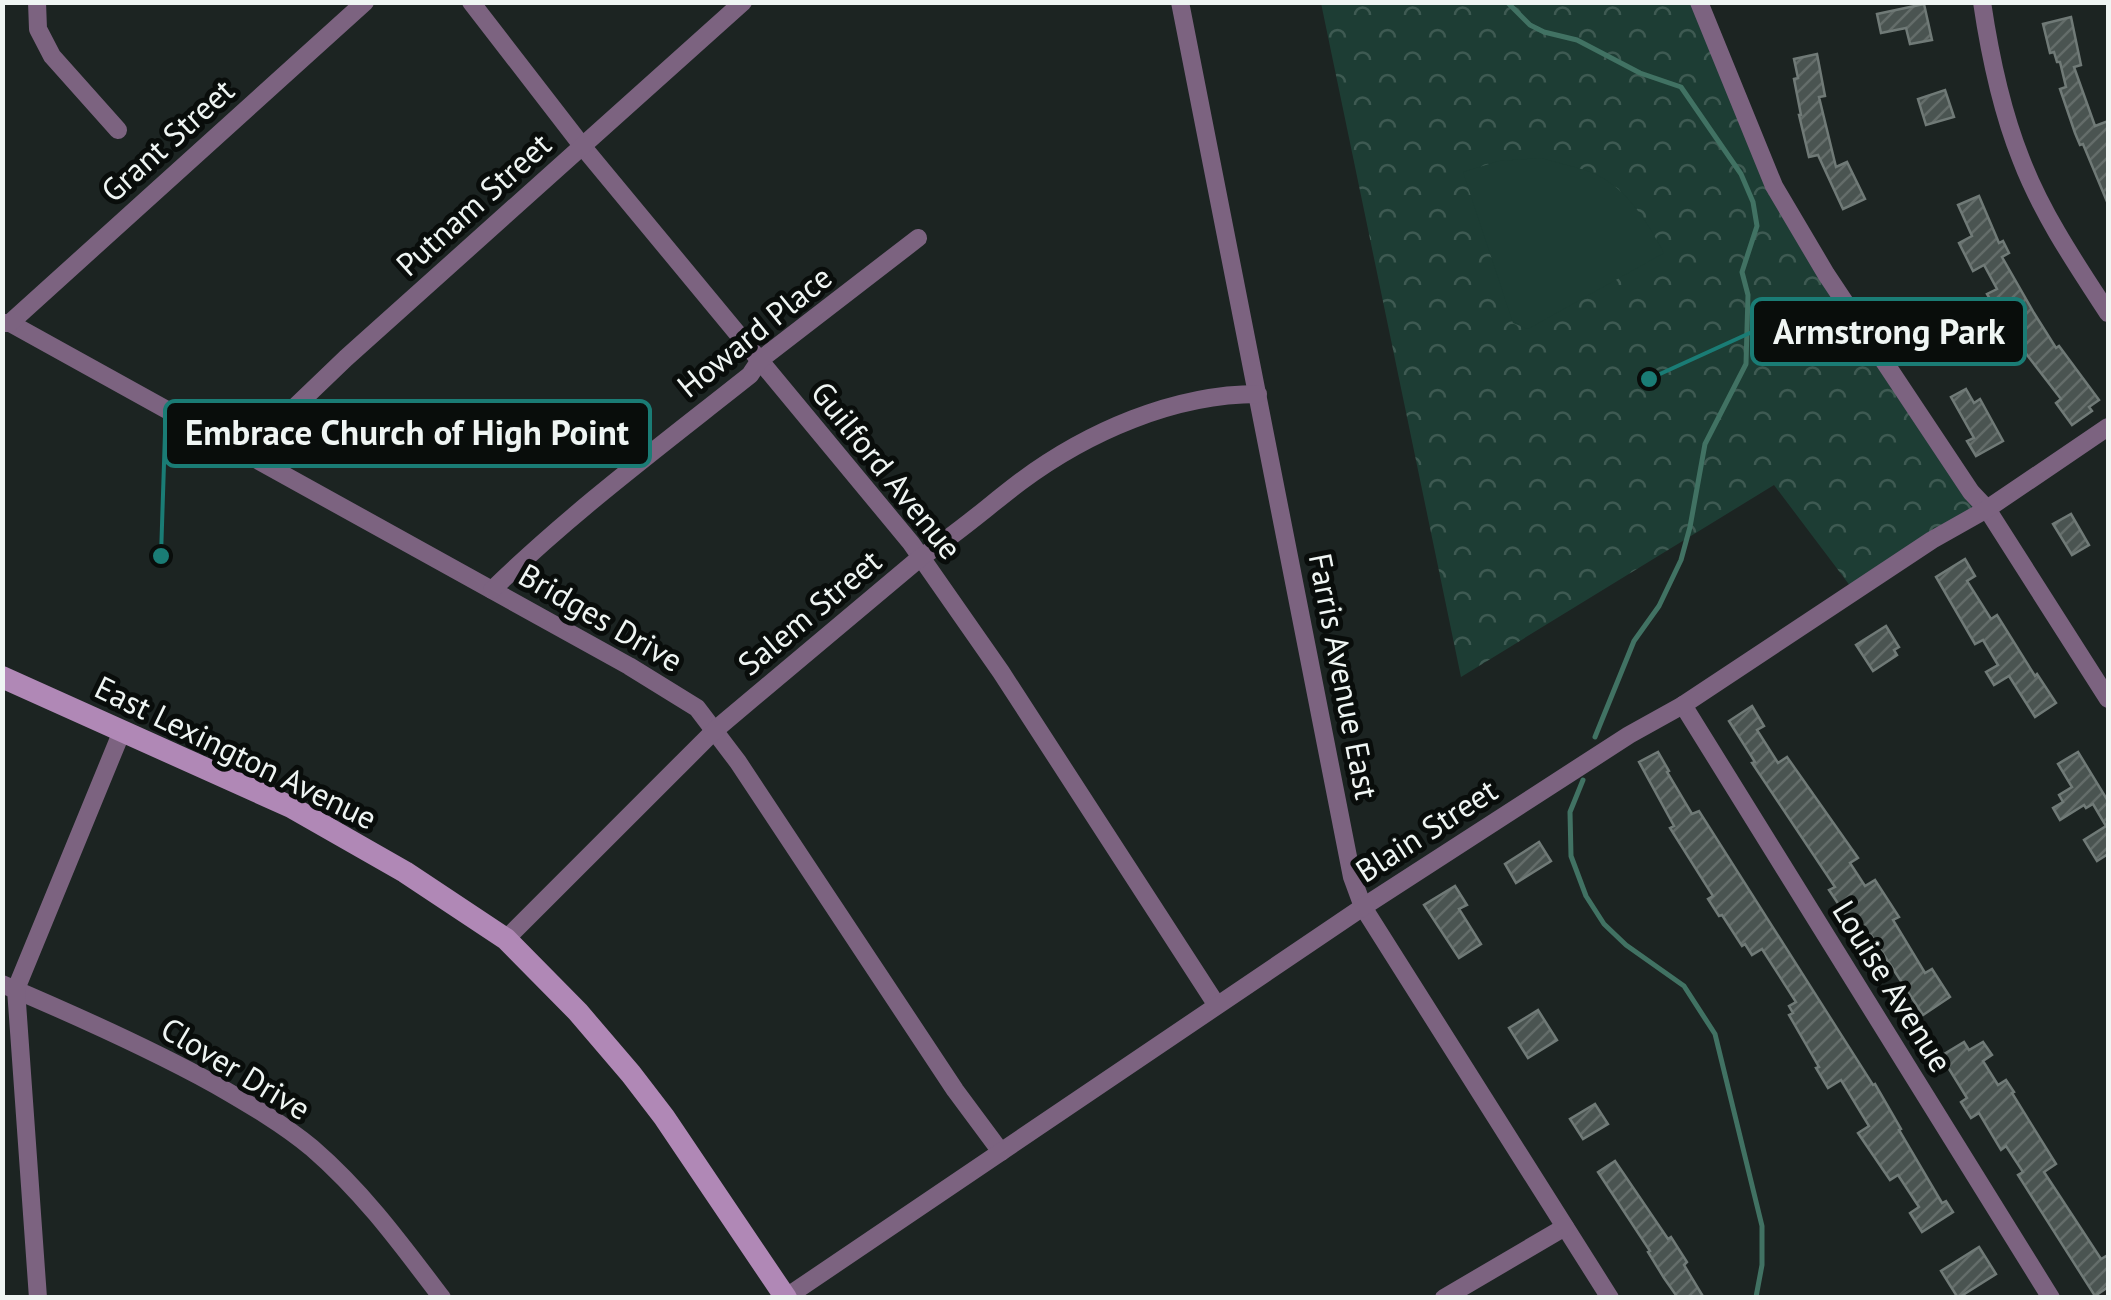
<svg xmlns="http://www.w3.org/2000/svg" width="2111" height="1300" font-family="'PT Sans',sans-serif">
  <style>
    .park { fill: url(#park-crowns) }
    .garden { fill: #1d3d34 }
    .lines { fill: none; stroke-linecap: round; stroke-linejoin: round }
    .stream { stroke: #417263; stroke-width: 5 }
    .building { fill: url(#building-hatch); stroke: #707a77; stroke-width: 2.5 }
    .minor { stroke: #7c6380; stroke-width: 18 }
    .secondary { stroke: #b088b6; stroke-width: 22 }
    .labels { text-anchor: middle; dominant-baseline: central; stroke-width: 10; stroke-linejoin: round; paint-order: stroke }
    .street-label { font-size: 32px; fill: #eff5f3; stroke: #090d0b }
    .leader { fill: none; stroke: #1a7c75; stroke-width: 4 }
    .callout-dot { fill: #1a7c75; stroke: #090d0b; stroke-width: 4 }
    .callout { fill: #090d0b; stroke: #1a7c75; stroke-width: 4 }
    .callout-label { font-size: 35px; text-anchor: middle; font-weight: bold; fill: #eff5f3 }
  </style>
  <defs>
    <pattern id="park-crowns" width="20" height="18" patternUnits="userSpaceOnUse" patternTransform="scale(2.5)"><rect width="20" height="18" fill="#1d3d34"/><path d="M2 6a3 3 0 1 1 6 0M12 15a3 3 0 1 1 6 0" fill="none" stroke="#3e5a52"/></pattern>
    <pattern id="building-hatch" width="6" height="6" patternUnits="userSpaceOnUse" patternTransform="scale(2.5)"><rect width="6" height="6" fill="#4a5451"/><path d="M-1 1l2-2M0 6l6-6M5 7l2-2" fill="none" stroke="#646d6a"/></pattern>
  </defs>
  <rect width="100%" height="100%" fill="#1c2422"/>
  <!-- park -->
  <polygon class="park" points="1321,3 1699,3 1774,186 1987,509 1857,595 1774,485 1461,677"/>
  <!-- garden -->
  <path class="garden" d="M1542,158C1560,164 1580,167 1597,175C1628,190 1648,223 1664,253L1528,329L1513,323L1463,172L1499,161Z"/>
  <g class="lines">
    <!-- stream -->
    <g class="stream">
      <polyline points="1507,2 1530,25 1544,32 1577,40 1640,73 1681,87 1741,174 1753,202 1757,226 1742,272 1748,295 1746,364 1705,444 1690,527 1681,560 1659,606 1634,641 1595,737"/>
      <polyline points="1583,780 1570,812 1571,856 1586,896 1604,924 1626,945 1684,986 1715,1034 1762,1226 1762,1265 1756,1297"/>
    </g>
  </g>
  <!-- building -->
  <g class="building">
    <polygon points="1924,4 1932,40 1910,44 1906,28 1881,33 1877,14"/>
    <polygon points="2071,17 2081,65 2074,67 2095,126 2108,121 2108,204 2083,144 2080,145 2075,133 2060,89 2066,87 2060,62 2057,62 2054,52 2050,53 2043,24"/>
    <polygon points="1817,54 1825,96 1819,97 1836,167 1847,162 1865,199 1843,209 1818,155 1809,157 1799,115 1801,115 1794,79 1798,78 1794,59"/>
    <polygon points="1945,90 1954,117 1926,125 1918,99"/>
    <polygon points="1979,196 1999,243 2003,241 2009,253 2002,257 2034,313 2056,348 2059,346 2099,400 2089,407 2092,411 2072,425 2056,403 2061,399 2024,351 2010,328 2015,324 2003,302 1994,306 1987,294 1997,289 1984,265 1973,271 1959,243 1972,236 1958,205"/>
    <polygon points="1966,389 1974,403 1980,399 2003,441 1976,456 1967,441 1974,438 1951,397"/>
    <polygon points="2071,514 2089,545 2072,555 2053,524"/>
    <polygon points="1965,559 1975,576 1967,581 1991,619 1997,615 2035,676 2037,674 2056,703 2035,717 2009,676 1994,685 1986,672 1998,665 1983,640 1975,644 1936,577"/>
    <polygon points="1886,626 1899,647 1894,650 1897,655 1873,671 1856,645"/>
    <polygon points="1752,706 1764,726 1757,730 1778,763 1787,757 1858,858 1850,863 1865,886 1875,880 1899,917 1893,920 1925,973 1932,969 1950,997 1923,1015 1871,935 1866,938 1850,915 1847,917 1829,890 1835,887 1752,763 1755,762 1729,721"/>
    <polygon points="1658,752 1669,771 1667,772 1692,814 1699,811 1873,1085 1875,1084 1901,1129 1899,1130 1942,1203 1946,1201 1953,1212 1922,1232 1910,1213 1919,1207 1898,1175 1890,1180 1858,1133 1869,1126 1841,1080 1828,1088 1816,1068 1819,1067 1789,1015 1793,1013 1789,1006 1796,1002 1762,949 1752,955 1745,944 1742,946 1722,915 1719,916 1708,899 1713,896 1670,828 1674,826 1639,762"/>
    <polygon points="2078,752 2108,801 2108,854 2097,861 2084,840 2106,826 2093,804 2086,808 2084,805 2060,820 2053,808 2063,802 2059,795 2072,787 2058,764"/>
    <polygon points="1539,842 1551,861 1516,883 1505,864"/>
    <polygon points="1455,886 1467,905 1459,909 1481,944 1459,958 1424,905"/>
    <polygon points="1538,1010 1557,1040 1528,1058 1509,1028"/>
    <polygon points="1964,1042 1969,1050 1983,1042 1992,1055 1983,1061 1998,1085 2006,1080 2014,1092 2012,1093 2056,1164 2044,1172 2101,1259 2108,1255 2108,1287 2095,1296 2018,1175 2023,1172 2006,1146 2001,1150 1979,1113 1971,1118 1961,1102 1967,1098 1941,1056"/>
    <polygon points="1595,1104 1608,1124 1583,1139 1570,1119"/>
    <polygon points="1615,1161 1668,1239 1671,1237 1687,1262 1684,1265 1704,1298 1678,1298 1664,1278 1648,1252 1650,1251 1598,1172"/>
    <polygon points="1979,1247 1996,1274 1958,1298 1941,1271"/>
  </g>
  <g class="lines">
    <!-- minor -->
    <g class="minor">
      <polyline points="37,2 38,29 52,56 118,130"/>
      <polyline points="471,2 583,147 911,543 1001,672 1216,1004"/>
      <polyline points="1180,2 1352,877 1363,907 1610,1298"/>
      <polyline points="1699,2 1774,186 1826,274 1971,492 1987,509 2108,699"/>
      <path d="M1982,2C1990,56 2001,109 2021,159C2042,214 2076,264 2108,313"/>
      <polyline points="2,323 10,323 629,666 697,708 738,762 955,1090 1001,1152"/>
      <polyline points="10,323 365,2"/>
      <polyline points="247,453 346,358 743,2"/>
      <path d="M492,590C572,512 663,444 750,375L760,360L918,238"/>
      <polyline points="1683,705 2051,1298"/>
      <path d="M506,939L715,730L921,557C956,535 987,507 1020,482C1087,432 1174,394 1258,394"/>
      <path d="M2,984C75,1015 147,1047 216,1085C249,1104 283,1124 312,1148C364,1193 401,1244 442,1298"/>
      <polyline points="38,1298 16,989 122,731"/>
      <polyline points="785,1298 1363,907 1629,735 1683,705 1932,540 1987,509 2108,427"/>
      <polyline points="1444,1298 1565,1227"/>
    </g>
    <!-- secondary -->
    <polyline class="secondary" points="2,677 291,807 405,872 506,939 578,1012 631,1074 664,1117 786,1298"/>
  </g>
  <g class="labels">
    <!-- street labels -->
    <g class="street-label">
      <text transform="translate(167 140) rotate(-42)">Grant Street</text>
      <text transform="translate(473 204) rotate(-42)">Putnam Street</text>
      <text transform="translate(754 331) rotate(-39)">Howard Place</text>
      <text transform="translate(887 470) rotate(51)">Guilford Avenue</text>
      <text transform="translate(809 612) rotate(-40)">Salem Street</text>
      <text transform="translate(601 617) rotate(30)">Bridges Drive</text>
      <text transform="translate(1344 676) rotate(79)">Farris Avenue East</text>
      <text transform="translate(236 752) rotate(26)">East Lexington Avenue</text>
      <text transform="translate(1426 830) rotate(-33)">Blain Street</text>
      <text transform="translate(1893 986) rotate(58)">Louise Avenue</text>
      <text transform="translate(236 1068) rotate(31)">Clover Drive</text>
    </g>
  </g>
  <!-- callouts -->
  <path class="leader" d="M1649 379L1752 332M161 556L165 433"/>
  <g class="callout-dot">
    <circle cx="1649" cy="379" r="10"/>
    <circle cx="161" cy="556" r="10"/>
  </g>
  <g class="callout">
    <rect x="1752" y="299" width="273" height="65" rx="10"/>
    <rect x="165" y="401" width="485" height="65" rx="10"/>
  </g>
  <g class="callout-label">
    <text x="1889" y="344">Armstrong Park</text>
    <text x="407" y="445">Embrace Church of High Point</text>
  </g>
  <!-- border -->
  <rect width="2111" height="1300" fill="none" stroke="#eff5f3" stroke-width="10"/>
</svg>
